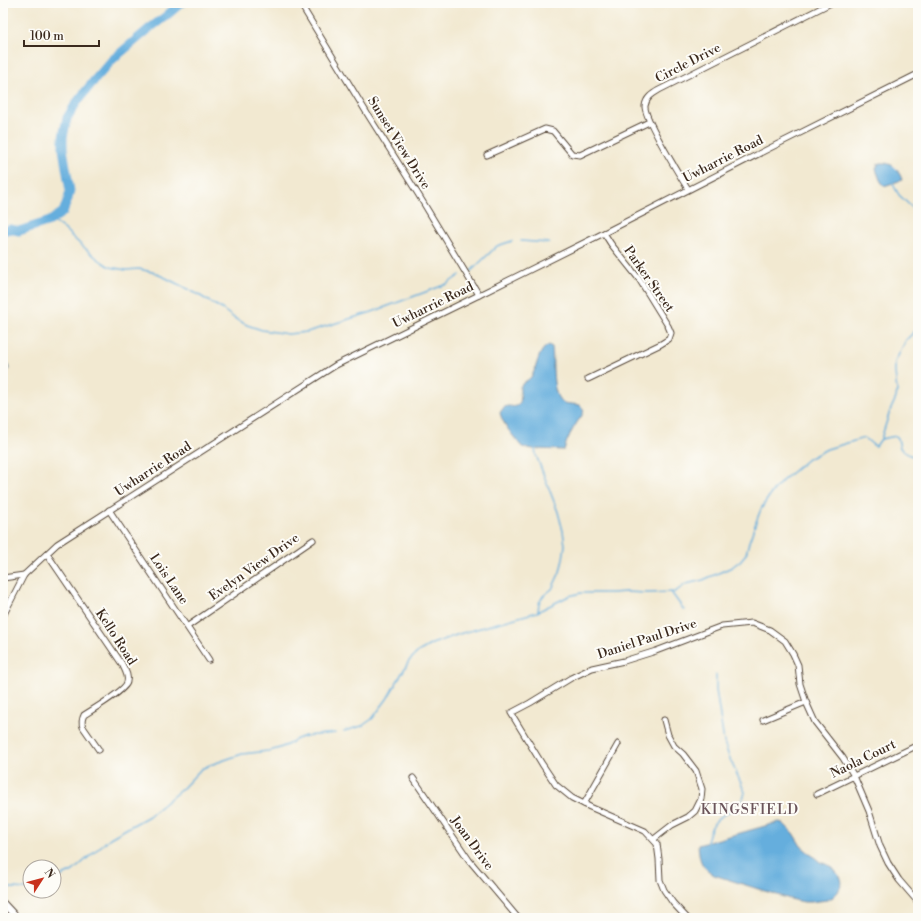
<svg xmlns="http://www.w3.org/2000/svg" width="921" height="921" font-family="'Libre Bodoni',serif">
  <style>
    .water { fill: #65aedd; stroke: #506c7e }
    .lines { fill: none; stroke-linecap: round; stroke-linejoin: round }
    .stream { stroke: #65aedd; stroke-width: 1.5 }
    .river { stroke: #65aedd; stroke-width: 9 }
    .minor-casing { stroke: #564739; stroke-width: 7 }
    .tertiary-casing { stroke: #564739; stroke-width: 8 }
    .minor { stroke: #fff; stroke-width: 5 }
    .tertiary { stroke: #fff; stroke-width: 6 }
    .labels { text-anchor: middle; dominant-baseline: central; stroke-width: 4; stroke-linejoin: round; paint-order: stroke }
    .street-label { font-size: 13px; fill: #3b2a1e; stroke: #fdfcf7 }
    .neighbourhood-label { font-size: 14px; letter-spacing: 1px; fill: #6b555a; stroke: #fdfcf7 }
  </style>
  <rect width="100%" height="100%" fill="#fdfcf7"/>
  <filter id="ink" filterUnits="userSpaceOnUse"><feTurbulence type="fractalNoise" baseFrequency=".025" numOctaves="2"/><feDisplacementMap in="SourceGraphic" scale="8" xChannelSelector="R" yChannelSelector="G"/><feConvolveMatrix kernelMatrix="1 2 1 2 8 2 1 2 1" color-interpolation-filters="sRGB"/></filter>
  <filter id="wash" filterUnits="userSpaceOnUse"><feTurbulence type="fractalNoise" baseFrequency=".012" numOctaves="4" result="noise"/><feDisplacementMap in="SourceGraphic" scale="16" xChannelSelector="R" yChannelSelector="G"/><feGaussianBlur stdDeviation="0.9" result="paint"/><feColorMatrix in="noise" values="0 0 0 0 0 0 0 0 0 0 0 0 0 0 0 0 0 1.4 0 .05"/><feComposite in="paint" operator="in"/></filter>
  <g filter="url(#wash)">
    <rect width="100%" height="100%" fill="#f2e9d1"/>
    <!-- water -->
    <g class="water">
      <path d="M881,163C892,162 899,170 902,180L884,186L880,180L876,169L878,164Z"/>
      <path d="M549,345L552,347C554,359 550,398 564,403C568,404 575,404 580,405L584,410C583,415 581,417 578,421C572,430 567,439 564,450L533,449L522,447C514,437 503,425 500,413C507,400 512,410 518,405C523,401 519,393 520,387C522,382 528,381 531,377C538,367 537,350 549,345Z"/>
      <polygon points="3,348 9,369 8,371 5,372 3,371"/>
      <path d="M779,822L783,823L793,833L801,846L807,851L820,862L831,866L841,878L842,883L838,892L833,897L827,900L811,902H804L790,899L714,875C700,865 700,862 698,845Z"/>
    </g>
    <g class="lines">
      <!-- stream -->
      <g class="stream">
        <polyline points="892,182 895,188 899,195 918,213"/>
        <polyline points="51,220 64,229 80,244 98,259 110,267 126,270 139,269 152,272 166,278 197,294 222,309 234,318 247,325 262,330 288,334 307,332 372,312 447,284 460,275"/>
        <polyline points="521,241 549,243"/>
        <polyline points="471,271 497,246 512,241"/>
        <polyline points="881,439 896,436 898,438 900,448 909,455 918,457"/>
        <polyline points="535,448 536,455 558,512 563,531 565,545 563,559 560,572 552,589 543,596 539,603 538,611"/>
        <polyline points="671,592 684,610"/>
        <polyline points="344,731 362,726 372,719 387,699 409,661 418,652 432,644 459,634 537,612 569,596 581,593 613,593 625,592 647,593 675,592 686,584 703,580 732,567 740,561 746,554 749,542 756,522 761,509 772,492 783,480 808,459 827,449 854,441 860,439 865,438 873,445 876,446 881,439 890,411 896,398 897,391 895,372 895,362 906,340 918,328"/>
        <path d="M708,843L707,842C709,833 711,825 718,819C727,811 743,806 745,792L729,757L724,742L716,690V675"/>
        <polyline points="54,880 73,871 110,838 149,816 183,788 201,769 210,765 242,754 251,753 268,751 277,749 287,745 297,739 305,736 336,733"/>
        <path d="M3,891C11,885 21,890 30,889"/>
      </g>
      <!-- river -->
      <polyline class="river" points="3,231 10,229 19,231 50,221 63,212 68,199 70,191 63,149 63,137 67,118 77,102 92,83 112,60 150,28 166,16 181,3"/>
    </g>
  </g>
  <g filter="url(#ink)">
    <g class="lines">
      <!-- minor casing -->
      <g class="minor-casing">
        <g id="minor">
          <polyline points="300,3 368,115 418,194 479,295"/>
          <polyline points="487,155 545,129 553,131 572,154 580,155 649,122"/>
          <path d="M688,189C680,176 644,118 645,106C646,98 652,94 659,90L831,3"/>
          <polyline points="588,379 661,344 669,339 671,333 668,326 639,279 611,244 604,233"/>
          <polyline points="109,510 209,660"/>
          <path d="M47,554L122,664C125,670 129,676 127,682C126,690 92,710 84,715C82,719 81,722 83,727L99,750"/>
          <polyline points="3,578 24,575"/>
          <polyline points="3,616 24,575 57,544 336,365 479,295 604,233 770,148 918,74"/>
          <polyline points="188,626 313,540"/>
          <polyline points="763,720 806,702"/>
          <polyline points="413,778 469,860 518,918"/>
          <polyline points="817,794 918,745"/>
          <polyline points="584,804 618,744"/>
          <polyline points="654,839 672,825 688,817 695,811 701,799 702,789 696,771 683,754 674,746 668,735 664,720"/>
          <polyline points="687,918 673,903 664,890 660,880 659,859 657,844 645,831 590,807 572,798 556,785 542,764 511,713 530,703 571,678 592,668 624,661 656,651 722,626 752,623 770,630 785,641 793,654 798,665 800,684 806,702 815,722 843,758 854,776 869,811 880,846 888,863 899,880 918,902"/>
        </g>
      </g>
      <!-- tertiary casing -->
      <g class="tertiary-casing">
        <polyline id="tertiary" points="3,903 17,918"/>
      </g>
      <!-- minor -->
      <use href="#minor" class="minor"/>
      <!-- tertiary -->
      <use href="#tertiary" class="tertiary"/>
    </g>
  </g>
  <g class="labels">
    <!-- street labels -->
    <g class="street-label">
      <text transform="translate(688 63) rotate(-27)">Circle Drive</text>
      <text transform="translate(399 143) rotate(58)">Sunset View Drive</text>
      <text transform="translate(723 159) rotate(-27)">Uwharrie Road</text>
      <text transform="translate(649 279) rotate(55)">Parker Street</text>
      <text transform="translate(433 305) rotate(-26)">Uwharrie Road</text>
      <text transform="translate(153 469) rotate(-33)">Uwharrie Road</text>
      <text transform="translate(254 567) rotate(-35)">Evelyn View Drive</text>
      <text transform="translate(169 579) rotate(56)">Lois Lane</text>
      <text transform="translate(116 637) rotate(57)">Kello Road</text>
      <text transform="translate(647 639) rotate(-18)">Daniel Paul Drive</text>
      <text transform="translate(863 759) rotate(-26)">Naola Court</text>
      <text transform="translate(472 843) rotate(54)">Joan Drive</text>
    </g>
    <!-- neighbourhood labels -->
    <g class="neighbourhood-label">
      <text x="750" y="810">KINGSFIELD</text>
    </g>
  </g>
  <!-- margin -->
  <rect width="921" height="921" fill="none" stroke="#fdfcf7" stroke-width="16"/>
  <!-- north arrow -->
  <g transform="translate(42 879) rotate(54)"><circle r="19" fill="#fdfcf7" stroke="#afa8a0"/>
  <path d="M0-3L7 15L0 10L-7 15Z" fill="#c8321e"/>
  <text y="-6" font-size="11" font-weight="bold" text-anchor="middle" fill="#3b2a1e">N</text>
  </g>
  <!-- scale -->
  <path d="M24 40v6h75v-6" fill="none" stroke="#3b2a1e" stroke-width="2"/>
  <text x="30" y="40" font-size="12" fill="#3b2a1e" stroke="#fdfcf7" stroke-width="3" paint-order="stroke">100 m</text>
</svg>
